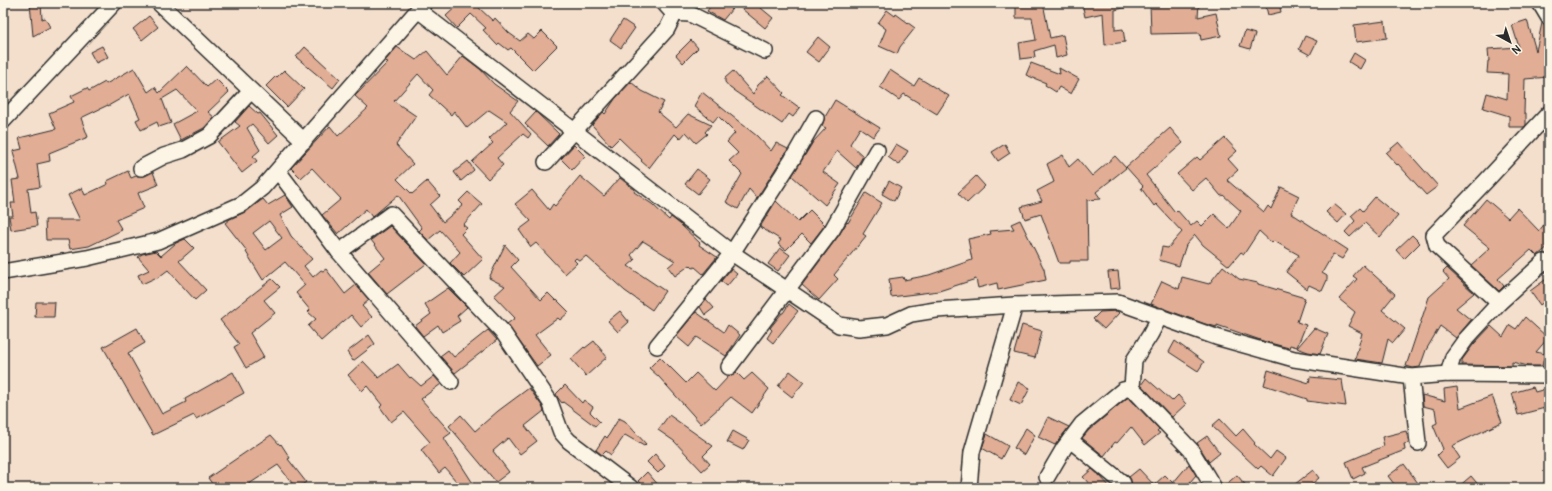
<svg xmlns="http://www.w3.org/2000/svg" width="1552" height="491" font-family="Pangolin,sans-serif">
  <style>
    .building { fill: #e1ad95; stroke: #2b2b2b; fill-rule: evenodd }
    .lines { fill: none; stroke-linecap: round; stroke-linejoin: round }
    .minor-casing { stroke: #2b2b2b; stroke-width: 18 }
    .minor { stroke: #fcf5e5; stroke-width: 15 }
  </style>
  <rect width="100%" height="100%" fill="#f4dfcd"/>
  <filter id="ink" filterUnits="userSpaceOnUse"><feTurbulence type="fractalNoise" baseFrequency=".025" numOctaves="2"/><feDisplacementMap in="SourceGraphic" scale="8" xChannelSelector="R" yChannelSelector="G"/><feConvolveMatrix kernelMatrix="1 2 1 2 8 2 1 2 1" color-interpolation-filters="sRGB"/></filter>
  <g filter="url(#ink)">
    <!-- building -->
    <g class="building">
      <polygon points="30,3 41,3 42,19 45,18 50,27 33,36"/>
      <polygon points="458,3 482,3 478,7 493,21 495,18 509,33 520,41 528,34 534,39 542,31 557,46 533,70 511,48 508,50 499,43 497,45 483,30 486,28 471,14 457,28 446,16 459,4"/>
      <polygon points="713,3 755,3 773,18 765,28 736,4 723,20 707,11"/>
      <polygon points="1016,3 1043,3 1050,38 1063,35 1067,55 1056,58 1054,45 1034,51 1035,57 1021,59 1019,43 1036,40 1032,18 1016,18"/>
      <polygon points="1082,3 1127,3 1128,7 1115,10 1115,30 1123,29 1125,42 1105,45 1103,13 1085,17"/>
      <polygon points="1150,3 1199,3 1198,17 1216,13 1221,36 1201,40 1200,33 1151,34"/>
      <polygon points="1265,3 1279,3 1281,12 1268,15"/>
      <polygon points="887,10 895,16 896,14 915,28 900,47 897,54 879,46 886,29 878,23"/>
      <polygon points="149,16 158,27 142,40 133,29"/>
      <polygon points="623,20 635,28 621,48 610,40"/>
      <polygon points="1527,20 1536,51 1542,23 1546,26 1547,58 1549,58 1549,77 1525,79 1524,113 1526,113 1526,125 1524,127 1509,127 1509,116 1483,108 1487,93 1507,99 1508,74 1487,73 1488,61 1489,61 1488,49 1519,47 1512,25"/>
      <polygon points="1385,21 1387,38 1356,42 1354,25"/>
      <polygon points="1245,31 1255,34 1250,49 1240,46"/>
      <polygon points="1305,36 1317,41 1310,55 1299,49"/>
      <polygon points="818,37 830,47 819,62 806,52"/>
      <polygon points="691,40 698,48 683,63 676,55"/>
      <polygon points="102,46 108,57 96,63 90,52"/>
      <polygon points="305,47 340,79 333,88 296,57"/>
      <polygon points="397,47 416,60 427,51 447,75 463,56 480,69 494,84 518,101 510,111 531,134 528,138 523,134 497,158 503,165 488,179 472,162 493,143 489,139 507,122 489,110 467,128 454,111 451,115 429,95 433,90 418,74 394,101 416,116 396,145 413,164 397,179 412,194 427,181 440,196 430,205 443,222 463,205 459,201 468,192 482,204 463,225 467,228 461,234 483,259 464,277 450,263 460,252 440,230 428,240 419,231 422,228 398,195 372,217 366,209 338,234 322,215 341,199 312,168 301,178 291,168 330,126 338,136 368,108 355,96 388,62 385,61"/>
      <polygon points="1354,53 1365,60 1360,69 1349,62"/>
      <polygon points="1031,63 1060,74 1059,68 1079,79 1071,94 1059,87 1056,92 1045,85 1046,83 1026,75"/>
      <polygon points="187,66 207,87 216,79 229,92 208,112 214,117 204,128 181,140 173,124 197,111 177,90 162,99 171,123 159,127 157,122 141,130 136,120 140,118 129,94 108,106 108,105 81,118 88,137 49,153 50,161 37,164 40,187 28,189 31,213 35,212 37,226 11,230 9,216 13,216 11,203 15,203 12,180 20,179 13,151 22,149 19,138 56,129 49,113 74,102 71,96 87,88 89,91 105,82 106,84 134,68 148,92 155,87 159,93"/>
      <polygon points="284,70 304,89 287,107 266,86 276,76 277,77"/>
      <polygon points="890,70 914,86 919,78 949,96 937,114 904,94 899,100 880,87"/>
      <polygon points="733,71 753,94 758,85 768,76 784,93 782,95 800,108 793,117 789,114 782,124 730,88 725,82 725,78"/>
      <polygon points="631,82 642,91 664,102 658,112 676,127 688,114 711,125 705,132 707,134 696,143 686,132 680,139 675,134 649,168 641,161 642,160 619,138 611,146 592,125 603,112 605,114 615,99"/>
      <polygon points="702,92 757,136 771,151 776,143 788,149 757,198 749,189 738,209 726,202 742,174 729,161 738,153 727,142 735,133 718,116 713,122 694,106"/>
      <polygon points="835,100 880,128 873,137 860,128 850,144 863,156 856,168 837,151 823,172 840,184 825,205 792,176 813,142 826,128 822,126 825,117"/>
      <polygon points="249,106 258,114 260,113 278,135 269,143 252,124 247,128 260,150 253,156 257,161 242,173 218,142 240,126 235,122"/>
      <polygon points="536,112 559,134 548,146 525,124"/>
      <polygon points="1170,128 1183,143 1146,175 1175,212 1177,210 1191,226 1197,221 1202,226 1214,214 1229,228 1241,211 1223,195 1221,196 1206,178 1192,190 1177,174 1197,157 1200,160 1225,138 1237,151 1228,159 1238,170 1227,180 1264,212 1268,206 1271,209 1281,187 1299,196 1291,213 1348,250 1342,259 1333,254 1322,273 1327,276 1327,280 1322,291 1309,285 1307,289 1286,272 1299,255 1274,241 1272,243 1259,231 1244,254 1241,252 1229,266 1203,245 1195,235 1186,245 1179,266 1159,260 1162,247 1168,248 1182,232 1156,204 1154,206 1141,188 1143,186 1126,167"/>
      <polygon points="1399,142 1438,186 1426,195 1398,164 1397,165 1386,153"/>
      <polygon points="896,144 908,151 899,165 888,157"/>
      <polygon points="1005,144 1010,153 998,161 992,152"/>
      <polygon points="574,145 585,156 572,170 561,159"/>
      <polygon points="1063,155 1069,167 1078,159 1092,176 1115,156 1126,168 1096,192 1101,199 1087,200 1088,261 1070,261 1070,263 1059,263 1041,214 1025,219 1021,207 1042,201 1037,191 1054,182 1047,164"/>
      <polygon points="468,161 474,170 461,181 454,172"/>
      <polygon points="697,169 710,179 698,194 685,184"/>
      <polygon points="128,171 131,178 136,176 145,176 153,172 158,185 138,193 144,208 116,220 122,230 89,246 70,249 68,240 46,240 45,220 80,220 68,195 82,188 85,195 108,184 107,181"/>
      <polygon points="580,176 604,196 620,178 635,190 634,192 652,204 669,220 671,217 680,224 700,243 699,245 717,257 703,274 695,267 693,268 690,265 675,276 668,267 675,261 643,241 631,255 635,260 628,266 665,291 652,310 625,291 586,256 580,261 576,258 574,260 577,263 565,274 536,243 531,247 519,230 531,221 515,204 532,190 549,210 553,204 555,206"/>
      <polygon points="976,176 985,186 967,203 958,193"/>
      <polygon points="889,181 901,188 894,201 882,194"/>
      <polygon points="866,193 882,203 863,234 866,236 834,275 838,279 819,300 802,285 839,235 847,222 848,223"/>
      <path d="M285,195L293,207L280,215L291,236L312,259L304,266L313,277L321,270L323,271L326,269L345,294L356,285L369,300L362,306L372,317L361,327L351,315L321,341L308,326L316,319L308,312L310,310L296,293L305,285L285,262L263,280L246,252L247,251L225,223L230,219L247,211L263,199L268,205ZM269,221L282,238L266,250L253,233Z"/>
      <polygon points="1375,197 1398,216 1380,237 1365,223 1350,237 1345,232 1355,221 1351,216 1360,208 1363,211"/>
      <polygon points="1486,199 1508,218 1517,208 1539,231 1549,218 1549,246 1537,256 1531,250 1498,279 1504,286 1499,291 1471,265 1490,248 1463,226"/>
      <polygon points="776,201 798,222 810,210 825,225 811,243 802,234 786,250 778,244 781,240 760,227"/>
      <polygon points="1334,204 1346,214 1338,223 1326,212"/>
      <polygon points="1020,220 1044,269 1046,280 998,290 997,283 978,288 976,279 939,291 891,297 889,279 903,277 904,280 929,275 972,260 968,239 991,234 990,231 1014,229 1011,224"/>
      <polygon points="390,226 426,264 387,294 368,272 385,258 371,240"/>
      <polygon points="1412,235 1420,243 1404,259 1396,250"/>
      <polygon points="185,239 194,248 179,261 206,290 195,300 168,270 156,279 155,278 142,284 138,275 149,270 138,257 142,254 156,251 161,256 176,243"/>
      <polygon points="505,245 518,260 511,267 541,300 548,293 556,301 557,300 569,312 560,320 558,318 535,335 551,355 537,366 507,324 515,318 494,296 505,286 489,278"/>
      <polygon points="780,248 790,255 778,271 768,264"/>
      <polygon points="1363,265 1395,294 1382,310 1405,329 1393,343 1388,339 1382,363 1355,359 1362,333 1348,326 1355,312 1339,299 1357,279 1353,276"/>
      <polygon points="1223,266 1239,279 1258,283 1258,284 1305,298 1297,322 1306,325 1297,347 1290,345 1289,348 1266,342 1217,325 1217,327 1205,324 1151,304 1162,281 1179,289 1182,277 1209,284"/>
      <polygon points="1447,268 1474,293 1456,308 1471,320 1456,338 1440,326 1426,350 1420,367 1413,368 1406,366 1429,297 1449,279 1443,272"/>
      <polygon points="731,269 737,274 727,286 721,281"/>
      <polygon points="1118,271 1120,288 1110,289 1108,272"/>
      <polygon points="1549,277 1549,298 1540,305 1530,291"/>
      <polygon points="272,279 280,287 264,300 275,313 250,333 264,357 246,368 234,347 239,344 220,320"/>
      <polygon points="448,288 467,307 457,316 460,321 442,332 438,325 423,336 415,326 431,314 425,304"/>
      <polygon points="706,299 714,308 705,315 700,307"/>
      <polygon points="36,302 55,302 54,317 35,317"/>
      <polygon points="789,304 798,311 773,343 767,338 772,330 770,328 782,313 783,313"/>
      <polygon points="620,311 629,322 618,332 608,321"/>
      <polygon points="1117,311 1119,313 1104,329 1093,319 1100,312"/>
      <polygon points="696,312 724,332 728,325 740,335 726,356 697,337 689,347 676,336"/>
      <polygon points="1525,317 1548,338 1536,352 1545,354 1542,366 1528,366 1512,362 1512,366 1462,365 1462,360 1473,345 1491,326 1503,337 1510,325 1516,329"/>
      <polygon points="1022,325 1042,331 1035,358 1014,353"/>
      <polygon points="137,328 145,343 128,353 162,414 186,402 185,399 233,372 244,393 196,419 194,415 153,435 103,347"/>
      <polygon points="1314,328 1328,334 1320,354 1308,352 1297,348"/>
      <polygon points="488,330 497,340 455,373 440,356 448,350 454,357"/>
      <polygon points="369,335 375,344 353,361 347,352"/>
      <polygon points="594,341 607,357 586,376 571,359 584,347 585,348"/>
      <polygon points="1175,341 1204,362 1198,371 1169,352"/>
      <polygon points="660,357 686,383 696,373 715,391 729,376 736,372 744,380 752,373 769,389 752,413 731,397 701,424 659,377 649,368"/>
      <polygon points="363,361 379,378 398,364 410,378 411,377 421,386 434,376 441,384 421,399 451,433 444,438 476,488 462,488 445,468 439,473 421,450 430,442 404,412 391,422 380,407 382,405 367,386 362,391 348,375"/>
      <polygon points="1268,370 1309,383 1310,377 1342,380 1346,406 1307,401 1307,399 1264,385"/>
      <polygon points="790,371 804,382 792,397 778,386"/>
      <polygon points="1146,378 1172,401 1178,395 1186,404 1172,417 1141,385"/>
      <polygon points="1018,382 1030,388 1021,405 1010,400"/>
      <polygon points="565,385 582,403 584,400 593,407 590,412 600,422 595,426 563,402 562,403 558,398 556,394"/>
      <polygon points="1457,387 1460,408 1492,396 1502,422 1452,446 1460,458 1447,468 1437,455 1443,449 1433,425 1437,423 1435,409 1423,406 1422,395 1445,401 1444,389"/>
      <polygon points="1533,387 1535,392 1549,388 1549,407 1518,415 1512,393"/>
      <polygon points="529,388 542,406 544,411 525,426 537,441 520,454 508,438 493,451 509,472 496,482 449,426 461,415 475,431 498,411"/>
      <polygon points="1127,398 1129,398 1159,429 1157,431 1160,433 1145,445 1131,427 1117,443 1115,442 1104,456 1082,438 1089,430"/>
      <polygon points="669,415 713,446 703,456 710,464 702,471 674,441 658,430"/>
      <polygon points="1048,417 1069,427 1055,445 1038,437"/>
      <polygon points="619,418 625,421 646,444 644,446 625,435 611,455 606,451 602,455 596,450 605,436 607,438"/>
      <polygon points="1220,419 1236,436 1243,429 1255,443 1254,444 1270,459 1276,451 1286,458 1273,476 1261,466 1258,469 1212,426"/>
      <polygon points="1026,428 1035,435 1024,455 1014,448"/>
      <polygon points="733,431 749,440 743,450 727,442"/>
      <polygon points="1406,431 1409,443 1404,444 1405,450 1362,467 1365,473 1353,479 1346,462 1384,446 1382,437"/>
      <polygon points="987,434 1008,446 1001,459 982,448"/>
      <polygon points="271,435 280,445 281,444 290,458 288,459 306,482 298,488 296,488 278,465 243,488 215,488 208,478"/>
      <polygon points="1207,436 1220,453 1209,462 1197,443"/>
      <polygon points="655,454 665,466 658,473 647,462"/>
      <polygon points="1189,464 1196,475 1185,488 1130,488 1132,484 1129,477 1139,469 1154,485 1165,475 1173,483"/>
      <polygon points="1404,464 1418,483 1411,488 1397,488 1388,476"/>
      <polygon points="1092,469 1100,476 1111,488 1093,488 1083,477"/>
      <polygon points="1313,470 1319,478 1307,488 1290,488"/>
      <polygon points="647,472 661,488 644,488 638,481"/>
      <polygon points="1237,475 1248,488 1223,488 1223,487"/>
      <polygon points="1471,476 1481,488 1457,488"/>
    </g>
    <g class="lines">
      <!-- minor casing -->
      <g class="minor-casing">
        <g id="minor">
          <polyline points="159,3 304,141"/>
          <polyline points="1540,3 1549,18"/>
          <polyline points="418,10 732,253 839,325 859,328 887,325 911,314 936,310 1015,305 1118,302 1216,337 1294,359 1411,377 1448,374 1549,375"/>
          <polyline points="673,13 690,14 765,51"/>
          <polyline points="3,121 114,3"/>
          <polyline points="546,162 667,29 672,19 673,13 664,3"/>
          <polyline points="141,168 164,156 183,150 209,136 251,91"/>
          <polyline points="278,171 339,252 451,382"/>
          <polyline points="339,252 391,214 502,331 550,402 561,432 569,441 631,488"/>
          <polyline points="3,272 87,258 158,241 242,204 262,188 424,3"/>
          <polyline points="1499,303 1437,246 1434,235 1485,182 1549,113"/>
          <polyline points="1160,316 1150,335 1134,360 1132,388 1191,450 1214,488"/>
          <polyline points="657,346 732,253 792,160 816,118"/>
          <polyline points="729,367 832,230 877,150"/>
          <polyline points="1448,374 1453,357 1466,339 1499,303 1544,262"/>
          <polyline points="1411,377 1418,443"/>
          <polyline points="1070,440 1123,483"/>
          <polyline points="1047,477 1064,448 1082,424 1123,390 1132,388"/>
          <polyline points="969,488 972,452 1015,305"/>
        </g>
      </g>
      <!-- minor -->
      <use href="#minor" class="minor"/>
    </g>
  </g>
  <!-- margin -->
  <rect width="1552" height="491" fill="none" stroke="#fcf5e5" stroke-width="16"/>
  <rect x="8" y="8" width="1536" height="475" fill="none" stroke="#2b2b2b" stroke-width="1.5" filter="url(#ink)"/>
  <!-- north arrow -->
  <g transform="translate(1510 42) rotate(140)" stroke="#fcf5e5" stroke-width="3" paint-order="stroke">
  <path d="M0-3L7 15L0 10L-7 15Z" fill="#2b2b2b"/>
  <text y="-6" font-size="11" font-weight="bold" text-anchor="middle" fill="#2b2b2b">N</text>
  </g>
</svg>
